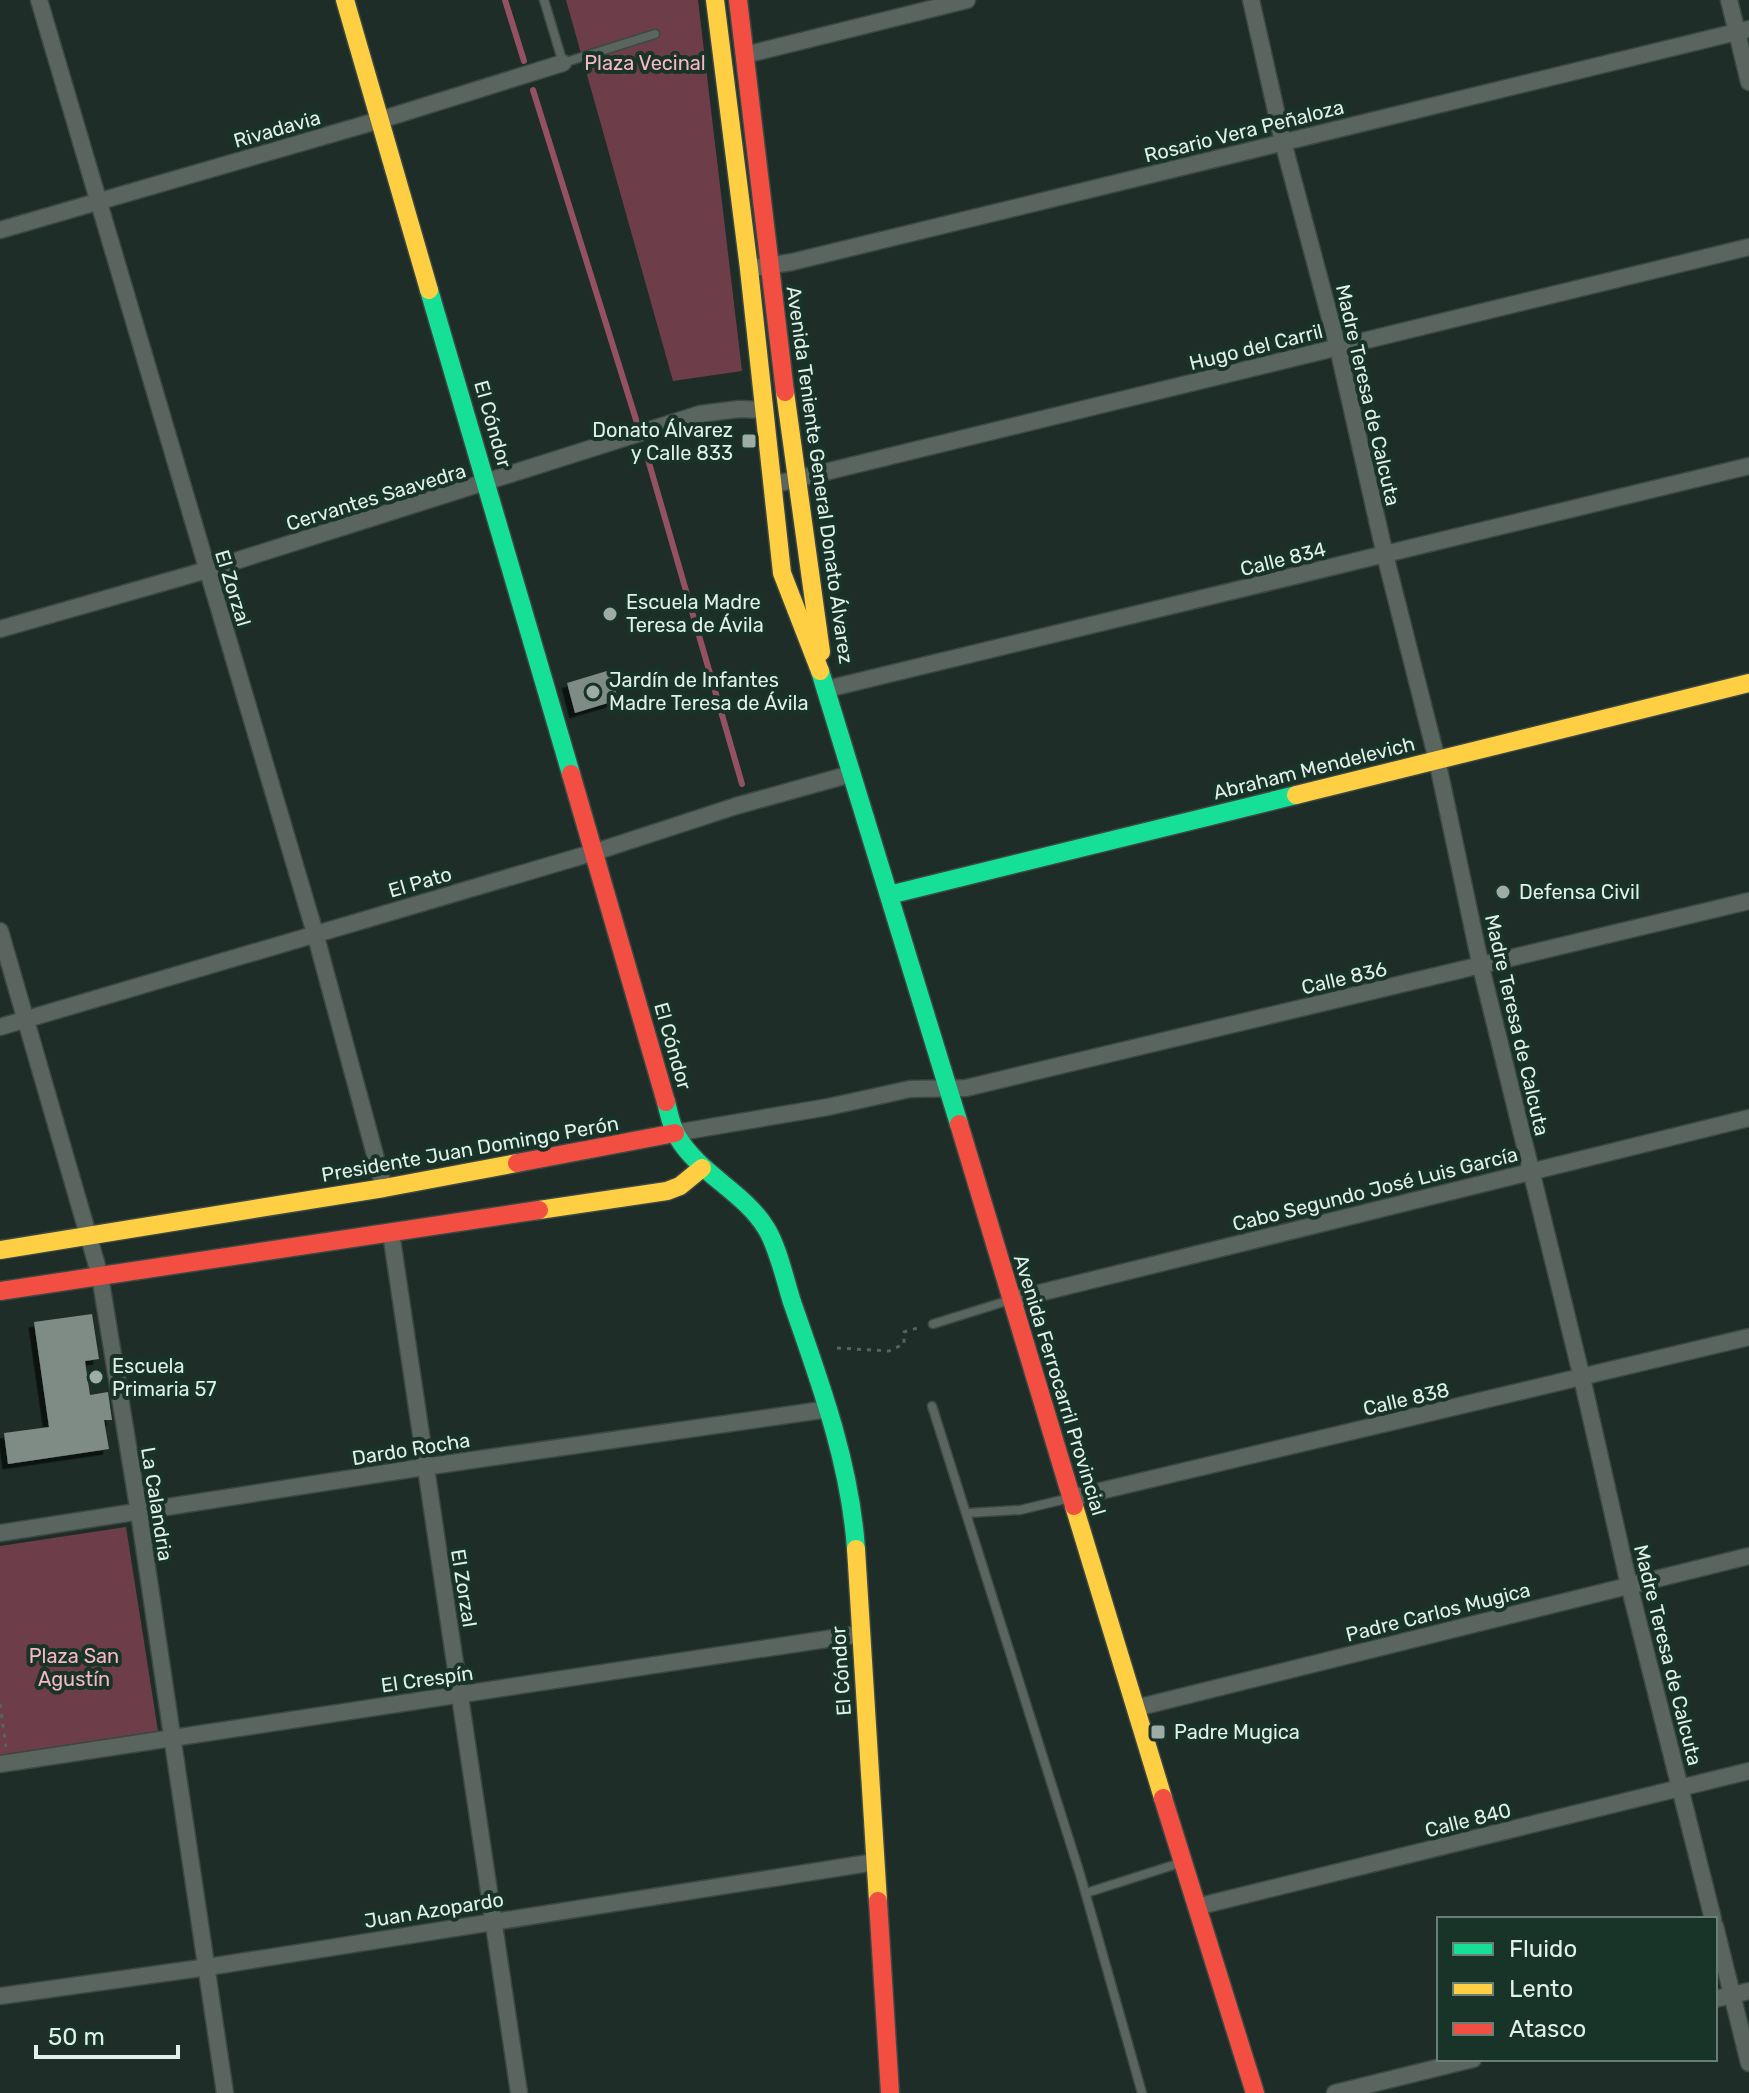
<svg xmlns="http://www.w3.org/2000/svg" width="1749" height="2093" font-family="Rubik,sans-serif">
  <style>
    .green { fill: #6e3d4a }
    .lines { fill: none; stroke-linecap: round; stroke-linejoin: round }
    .stream { stroke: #945163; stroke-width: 6 }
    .building { fill: #7f8c86; filter: url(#shadow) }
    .lane-casing { stroke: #3b4843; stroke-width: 11 }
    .street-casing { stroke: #3b4843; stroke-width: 19 }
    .fast-casing { stroke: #3b4843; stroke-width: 21 }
    .slow-casing { stroke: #3b4843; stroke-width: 21 }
    .jam-casing { stroke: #3b4843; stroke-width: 21 }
    .path { stroke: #57635e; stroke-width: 3; stroke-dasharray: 4 6; stroke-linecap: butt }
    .lane { stroke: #5a6560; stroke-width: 8 }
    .street { stroke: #5a6560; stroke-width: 16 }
    .fast { stroke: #16e098; stroke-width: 18 }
    .slow { stroke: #ffcf43; stroke-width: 18 }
    .jam { stroke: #f24e42; stroke-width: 18 }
    .poi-dot { fill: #9daca5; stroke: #183328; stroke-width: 3 }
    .labels { text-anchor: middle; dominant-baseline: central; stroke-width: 8; stroke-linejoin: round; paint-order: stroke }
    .park-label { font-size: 20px; fill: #f9b7c6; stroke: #183328 }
    .street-label { font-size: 20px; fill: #e1f0e9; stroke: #183328 }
    .poi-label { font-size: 20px; fill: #e1f0e9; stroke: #183328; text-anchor: start }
  </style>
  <defs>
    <filter id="shadow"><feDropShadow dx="-5.5" dy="5.5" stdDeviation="0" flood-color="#0009"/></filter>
  </defs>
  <rect width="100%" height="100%" fill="#1e2d27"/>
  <!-- green -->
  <g class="green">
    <polygon points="566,0 698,0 742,371 673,381"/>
    <polygon points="126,1527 158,1731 0,1755 0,1546"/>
  </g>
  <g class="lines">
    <!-- stream -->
    <g class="stream">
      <polyline points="505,0 524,61"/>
      <polyline points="533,90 638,426"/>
      <polyline points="647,456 742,784"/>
    </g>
  </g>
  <!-- building -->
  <g class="building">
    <polygon points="610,670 618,700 575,713 567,683"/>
    <polygon points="92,1314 99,1359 85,1361 90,1395 108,1392 112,1420 104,1420 109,1449 8,1464 4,1433 49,1427 34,1322"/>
  </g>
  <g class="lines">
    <!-- lane casing -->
    <g class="lane-casing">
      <g id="lane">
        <polyline points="544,0 563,63 655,34"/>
        <polyline points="933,1324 1010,1300"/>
        <polyline points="932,1406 1080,1874 1142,2093"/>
        <polyline points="968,1513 1020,1510 1070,1498"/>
        <polyline points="1086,1893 1180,1863"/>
      </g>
    </g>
    <!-- street casing -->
    <g class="street-casing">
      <g id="street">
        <polyline points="39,0 315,933 384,1188"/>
        <polyline points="1251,0 1283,142 1338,348 1385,555 1437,760 1481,967 1582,1378 1629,1585 1713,1919"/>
        <polyline points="1729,0 1749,82"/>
        <polyline points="745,55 967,0"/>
        <polyline points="0,230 380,120 563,63"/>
        <polyline points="759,267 792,262 1749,29"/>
        <polyline points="772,485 1749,247"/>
        <polyline points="0,629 207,570 700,414 739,409 763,410"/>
        <polyline points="827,689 1749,466"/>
        <polyline points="0,931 100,1276 139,1513 225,2093"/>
        <polyline points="0,1027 595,852 736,806 851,774"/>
        <polyline points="675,1133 828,1107 910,1089 966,1088 1749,901"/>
        <polyline points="391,1233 519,2093"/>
        <polyline points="1011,1300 1749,1118"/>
        <polyline points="1071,1498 1749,1337"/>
        <polyline points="0,1533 424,1467 829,1409"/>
        <polyline points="1136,1708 1749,1556"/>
        <polyline points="0,1764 860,1634"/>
        <polyline points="1196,1907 1749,1771"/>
        <polyline points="1715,1926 1749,2063"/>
        <polyline points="0,1996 208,1967 875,1862"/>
        <polyline points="1715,1999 1749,1991"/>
        <polyline points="1335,2093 1473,2059"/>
      </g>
    </g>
    <!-- fast casing -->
    <g class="fast-casing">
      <g id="fast">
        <polyline points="429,290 571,774"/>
        <polyline points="820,671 959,1124"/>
        <polyline points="889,895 1296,795"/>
        <path d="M666,1102C669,1113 671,1126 677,1136C699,1174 743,1191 766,1228C778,1247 785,1280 792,1302C820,1382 850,1463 856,1549"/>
      </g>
    </g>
    <!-- slow casing -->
    <g class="slow-casing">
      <g id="slow">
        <polyline points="345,0 429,290"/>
        <polyline points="715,0 749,269 782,573 820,671"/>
        <polyline points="785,392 821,652"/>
        <polyline points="1296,795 1749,683"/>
        <polyline points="539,1210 667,1191 680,1186 702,1168"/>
        <polyline points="0,1250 384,1188 517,1163"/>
        <polyline points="1074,1506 1163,1798"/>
        <polyline points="856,1549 878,1901"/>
      </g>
    </g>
    <!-- jam casing -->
    <g class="jam-casing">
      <g id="jam">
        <polyline points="738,0 785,392"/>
        <polyline points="571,774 666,1102"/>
        <polyline points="959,1124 1074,1506"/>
        <polyline points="517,1163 675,1133"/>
        <polyline points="0,1291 539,1210"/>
        <polyline points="1163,1798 1255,2093"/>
        <polyline points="878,1901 890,2093"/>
      </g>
    </g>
    <!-- path -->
    <g class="path">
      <polyline points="837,1348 889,1351 904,1344 904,1332 921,1327"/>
      <polyline points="0,1704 6,1747"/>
    </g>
    <!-- lane -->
    <use href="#lane" class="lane"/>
    <!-- street -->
    <use href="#street" class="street"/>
    <!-- fast -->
    <use href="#fast" class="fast"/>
    <!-- slow -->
    <use href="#slow" class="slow"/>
    <!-- jam -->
    <use href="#jam" class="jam"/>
  </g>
  <!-- markers -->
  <g class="poi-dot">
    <rect x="741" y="433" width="16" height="16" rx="4"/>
    <circle cx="610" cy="614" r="8"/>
    <circle cx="593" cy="692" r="8"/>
    <circle cx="1503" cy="892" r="8"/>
    <circle cx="96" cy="1377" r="8"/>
    <rect x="1150" y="1724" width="16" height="16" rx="4"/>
  </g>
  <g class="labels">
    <!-- park labels -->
    <g class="park-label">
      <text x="645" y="63">Plaza Vecinal</text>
      <text x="74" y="1656">Plaza San<tspan x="74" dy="23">Agustín</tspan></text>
    </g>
    <!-- street labels -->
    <g class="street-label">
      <text transform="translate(277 129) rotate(-16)">Rivadavia</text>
      <text transform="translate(1244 131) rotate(-14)">Rosario Vera Peñaloza</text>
      <text transform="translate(1256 347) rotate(-14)">Hugo del Carril</text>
      <text transform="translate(1368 395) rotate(77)">Madre Teresa de Calcuta</text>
      <text transform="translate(493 424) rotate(74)">El Cóndor</text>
      <text transform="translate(820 475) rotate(82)">Avenida Teniente General Donato Álvarez</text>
      <text transform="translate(376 497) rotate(-17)">Cervantes Saavedra</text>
      <text transform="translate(1283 559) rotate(-14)">Calle 834</text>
      <text transform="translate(233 588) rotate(73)">El Zorzal</text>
      <text transform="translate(1314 768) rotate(-14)">Abraham Mendelevich</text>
      <text transform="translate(420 882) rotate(-16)">El Pato</text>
      <text transform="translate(1344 978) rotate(-13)">Calle 836</text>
      <text transform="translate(1517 1025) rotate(77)">Madre Teresa de Calcuta</text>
      <text transform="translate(673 1046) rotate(74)">El Cóndor</text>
      <text transform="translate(470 1149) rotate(-10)">Presidente Juan Domingo Perón</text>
      <text transform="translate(1375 1189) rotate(-14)">Cabo Segundo José Luis García</text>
      <text transform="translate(1060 1385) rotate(73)">Avenida Ferrocarril Provincial</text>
      <text transform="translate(1406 1399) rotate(-13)">Calle 838</text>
      <text transform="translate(411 1449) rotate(-9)">Dardo Rocha</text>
      <text transform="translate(157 1504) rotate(81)">La Calandria</text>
      <text transform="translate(464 1588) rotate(81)">El Zorzal</text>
      <text transform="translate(1438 1612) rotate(-14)">Padre Carlos Mugica</text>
      <text transform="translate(1668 1655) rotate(76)">Madre Teresa de Calcuta</text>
      <text transform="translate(841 1671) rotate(-94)">El Cóndor</text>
      <text transform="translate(427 1679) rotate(-8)">El Crespín</text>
      <text transform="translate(1468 1820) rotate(-14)">Calle 840</text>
      <text transform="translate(434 1910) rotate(-9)">Juan Azopardo</text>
    </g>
    <!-- poi labels -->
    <g class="poi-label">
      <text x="733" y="430" text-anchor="end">Donato Álvarez<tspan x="733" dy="23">y Calle 833</tspan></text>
      <text x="626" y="602">Escuela Madre<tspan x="626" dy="23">Teresa de Ávila</tspan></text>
      <text x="609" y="680">Jardín de Infantes<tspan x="609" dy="23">Madre Teresa de Ávila</tspan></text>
      <text x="1519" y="892">Defensa Civil</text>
      <text x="112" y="1366">Escuela<tspan x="112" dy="23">Primaria 57</tspan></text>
      <text x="1174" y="1732">Padre Mugica</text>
    </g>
  </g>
  <!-- legend -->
  <rect x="1437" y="1917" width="280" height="144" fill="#183328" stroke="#687f75" stroke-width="2"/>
  <rect x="1453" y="1943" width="40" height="12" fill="#16e098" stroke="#687f75" stroke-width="2"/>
  <text x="1509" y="1957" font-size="24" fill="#e1f0e9">Fluido</text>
  <rect x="1453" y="1983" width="40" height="12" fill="#ffcf43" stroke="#687f75" stroke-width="2"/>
  <text x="1509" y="1997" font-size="24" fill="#e1f0e9">Lento</text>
  <rect x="1453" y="2023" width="40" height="12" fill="#f24e42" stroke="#687f75" stroke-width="2"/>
  <text x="1509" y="2037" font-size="24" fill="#e1f0e9">Atasco</text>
  <!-- scale -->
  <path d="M36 2045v12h142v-12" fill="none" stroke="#e1f0e9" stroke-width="4"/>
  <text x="48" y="2045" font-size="24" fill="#e1f0e9" stroke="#183328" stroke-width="6" paint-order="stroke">50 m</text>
</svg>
